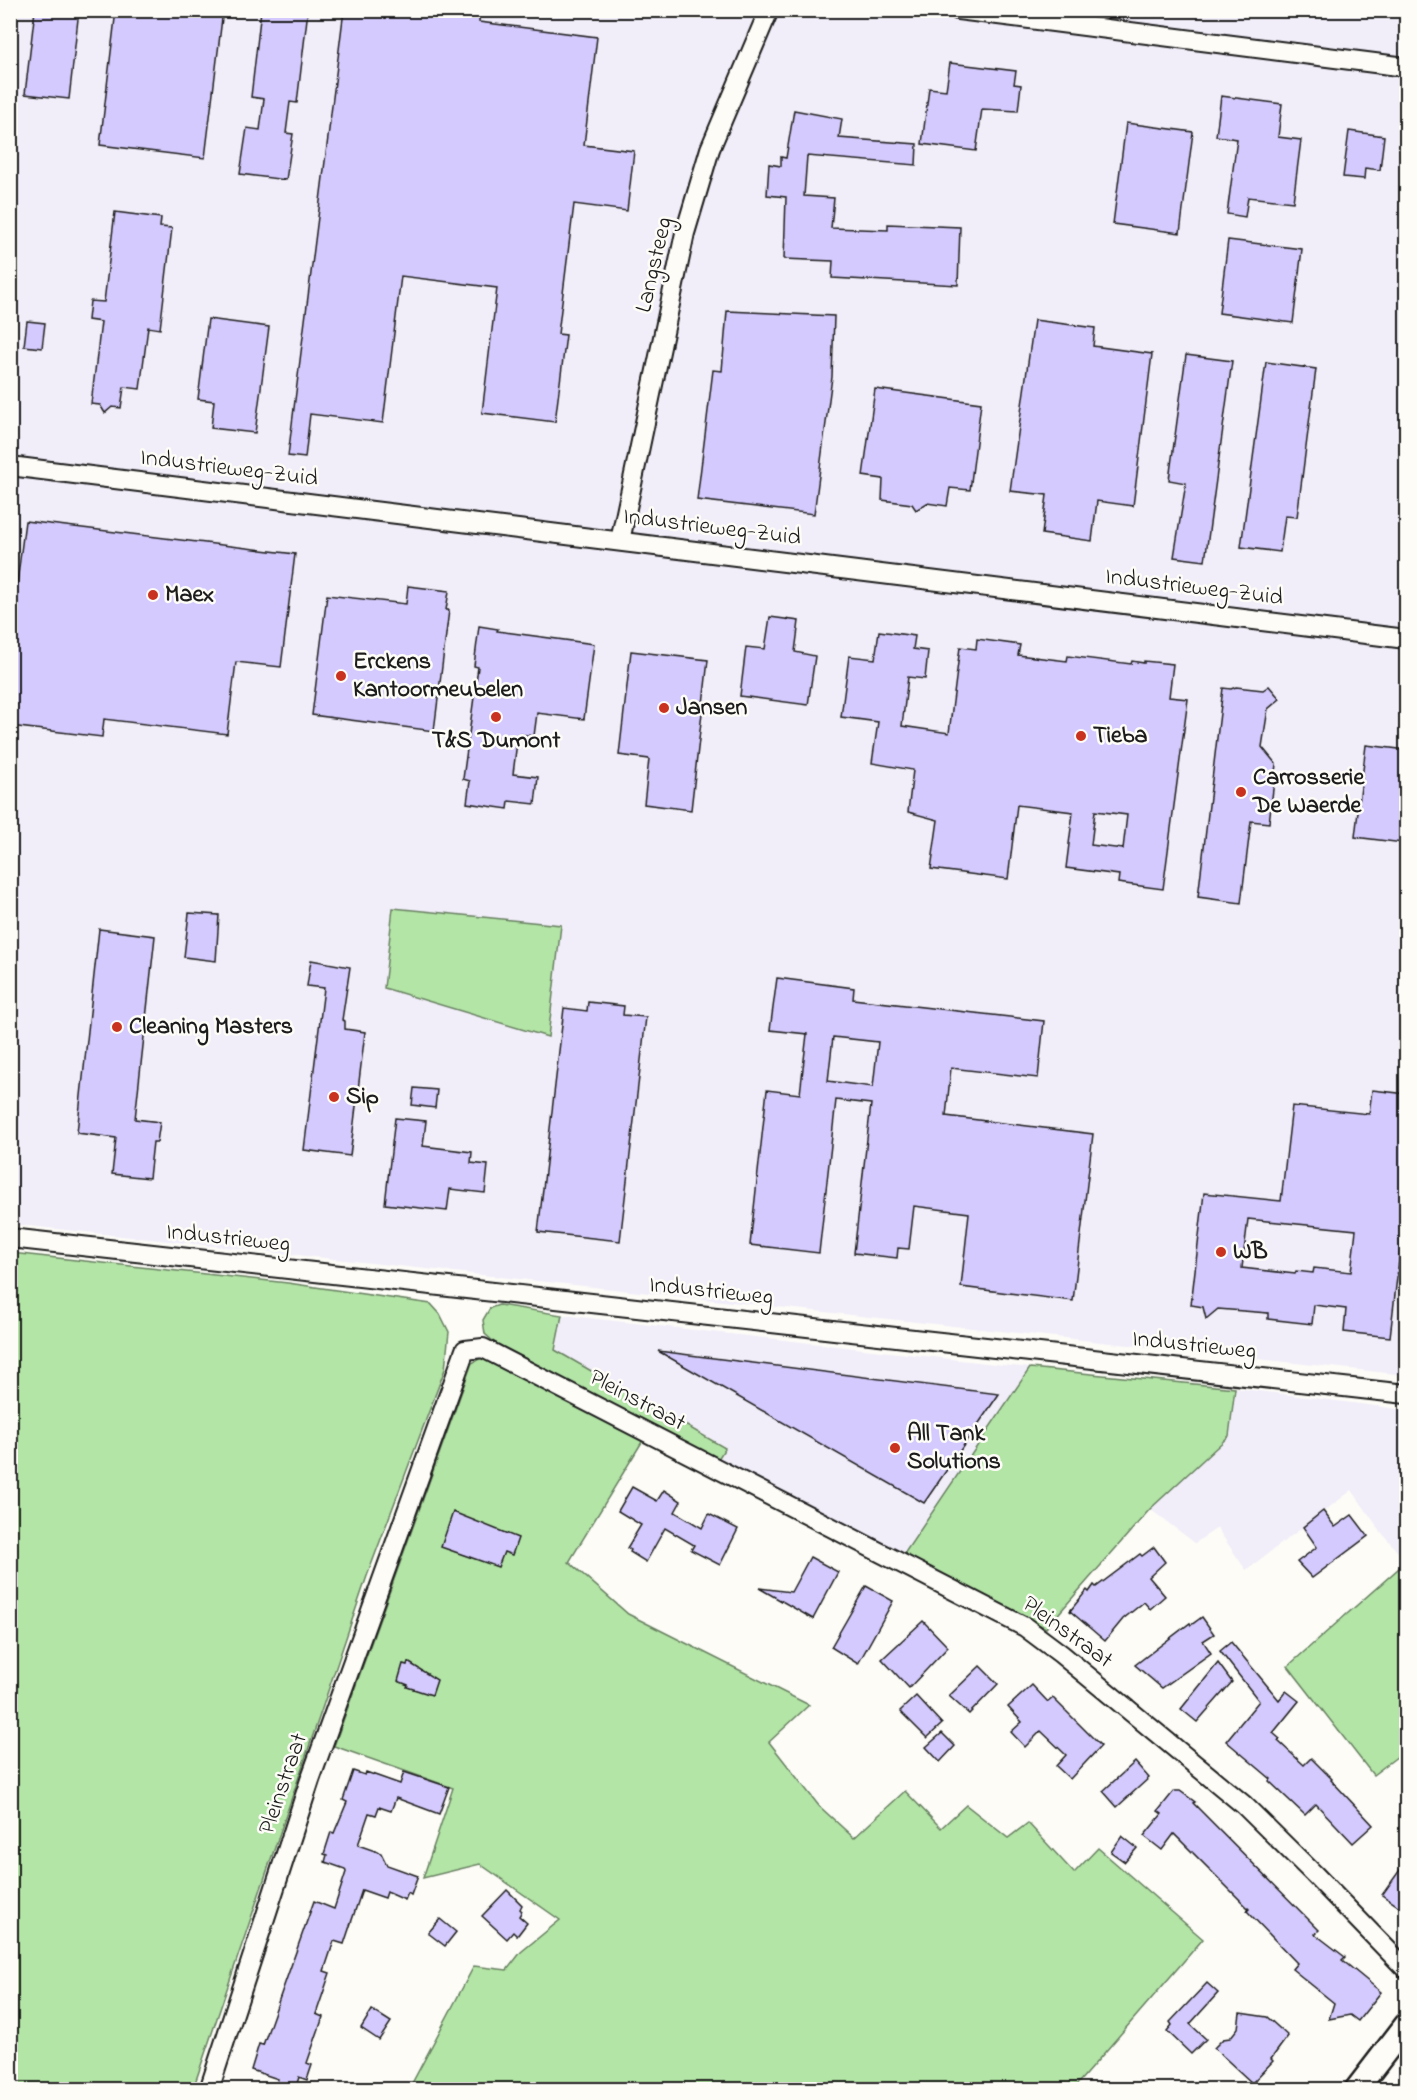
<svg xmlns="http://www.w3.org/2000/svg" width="1417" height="2100" font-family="'Indie Flower',sans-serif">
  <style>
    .built { fill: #f1edf9 }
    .green { fill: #b3e5a6; stroke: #688061; stroke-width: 1.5 }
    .building { fill: #d5cafd; stroke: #1c1c1c; stroke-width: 1.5; fill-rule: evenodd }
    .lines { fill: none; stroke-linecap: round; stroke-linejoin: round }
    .minor-casing { stroke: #1c1c1c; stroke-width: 22 }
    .tertiary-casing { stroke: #1c1c1c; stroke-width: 27 }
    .minor { stroke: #fdfcf7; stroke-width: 18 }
    .tertiary { stroke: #fdfcf7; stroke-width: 22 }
    .poi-dot { fill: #c8321e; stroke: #fdfcf7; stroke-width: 2 }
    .labels { text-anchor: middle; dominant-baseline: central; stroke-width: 5; stroke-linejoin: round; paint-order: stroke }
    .street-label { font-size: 24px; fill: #1c1c1c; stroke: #fdfcf7 }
    .poi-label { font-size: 24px; font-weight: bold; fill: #1c1c1c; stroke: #fdfcf7; text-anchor: start }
  </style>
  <rect width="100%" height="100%" fill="#fdfcf7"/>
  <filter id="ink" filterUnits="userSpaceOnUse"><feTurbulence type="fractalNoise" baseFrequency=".0167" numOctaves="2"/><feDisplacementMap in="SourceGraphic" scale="12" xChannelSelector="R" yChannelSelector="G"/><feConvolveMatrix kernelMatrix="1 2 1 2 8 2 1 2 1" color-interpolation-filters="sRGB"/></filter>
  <g filter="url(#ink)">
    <!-- built -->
    <g class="built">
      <polygon points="11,11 1406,11 1406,1375 11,1224"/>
      <polygon points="562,1315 1030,1368 904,1554 718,1459 725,1447 555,1350"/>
      <polygon points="1235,1388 1406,1410 1406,1562 1379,1529 1352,1490 1246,1570 1217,1528 1195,1543 1150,1509 1229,1436"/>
    </g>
    <!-- green -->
    <g class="green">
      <polygon points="393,908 561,925 548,1037 384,988"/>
      <polygon points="11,1253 288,1283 431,1304 440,1314 449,1332 445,1369 367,1576 193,2089 11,2089"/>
      <polygon points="499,1305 562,1315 555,1350 725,1448 718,1459 494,1342 485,1334 483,1320 490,1308"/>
      <polygon points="481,1358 645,1437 569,1562 628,1614 809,1705 769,1742 819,1806 854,1838 905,1791 941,1828 966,1805 1008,1838 1028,1823 1074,1873 1098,1848 1203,1939 1073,2089 409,2089 474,1966 507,1970 521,1952 560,1920 480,1864 423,1878 453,1788 334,1746 472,1363"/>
      <polygon points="1030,1368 1235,1388 1229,1436 1150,1509 1046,1628 904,1554"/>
      <polygon points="1406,1562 1406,1750 1373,1775 1288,1666"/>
    </g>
    <!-- building -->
    <g class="building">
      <polygon points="35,10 79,10 69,99 25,94"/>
      <polygon points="116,10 223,10 205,158 100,145"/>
      <polygon points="261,10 308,10 297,103 290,102 286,133 293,134 286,180 240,174 247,128 260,130 264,99 251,97"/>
      <polygon points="344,10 392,10 446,17 447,10 480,10 479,22 597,37 584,145 634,151 627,211 574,204 558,334 566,335 555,422 482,413 497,288 401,276 383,423 310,414 305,458 288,456"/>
      <polygon points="950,63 1016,71 1014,84 1021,85 1018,111 982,109 976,151 922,144 929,88 946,90"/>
      <polygon points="1221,96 1282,104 1278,137 1301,140 1293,202 1248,197 1245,217 1227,214 1237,139 1216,136"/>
      <polygon points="794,110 842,119 839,138 917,144 916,165 807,156 804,196 834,198 831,228 888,230 888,224 960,227 958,285 832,278 833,261 784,259 786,197 767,195 769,164 781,166 781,157 786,158"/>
      <polygon points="1126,123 1193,132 1180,233 1113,224"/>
      <polygon points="1349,131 1384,136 1380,170 1365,168 1364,179 1343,177"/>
      <polygon points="115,212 161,218 160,227 172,228 160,329 148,327 140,389 124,387 121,408 112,407 105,413 100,405 91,404 101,322 88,320 90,301 104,302"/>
      <polygon points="1228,240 1302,249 1293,323 1219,313"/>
      <polygon points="727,311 834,316 832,377 814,514 697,500 713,370 722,371"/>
      <polygon points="208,319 269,327 255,433 211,428 214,401 198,399"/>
      <polygon points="1034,320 1095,328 1093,346 1152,354 1133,506 1097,501 1092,541 1042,534 1047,495 1010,491"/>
      <polygon points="27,321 45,323 42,348 24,346"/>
      <polygon points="1186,355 1232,361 1205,561 1174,557 1186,483 1169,480"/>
      <polygon points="1266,362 1316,369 1297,517 1285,516 1280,552 1241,547"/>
      <polygon points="875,389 981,403 970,490 950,488 947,506 927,503 916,510 912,504 882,500 883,479 863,476"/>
      <polygon points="25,521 295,554 281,667 236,662 227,734 104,719 102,737 10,726 10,637"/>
      <polygon points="408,586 449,591 446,610 449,610 434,731 312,715 327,595 406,604"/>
      <polygon points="770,617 799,621 795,652 815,656 808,705 740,696 746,647 765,649"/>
      <polygon points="479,626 498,629 497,631 594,644 584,719 537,713 534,736 518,734 513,774 538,777 535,804 509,801 508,809 467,803 470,781 463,779 478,667 474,666"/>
      <path d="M879,631L915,636L913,649L928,651L925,679L908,677L902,726L949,733L960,647L976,649L977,639L1020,645L1018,655L1067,661L1068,656L1131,664L1132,661L1144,663V661L1173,664L1169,697L1188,699L1163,889L1118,883L1119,875L1066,868L1073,812L1017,805L1008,879L931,869L938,820L908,812L913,770L872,763L878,722L841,717L849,656L875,659ZM1095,811L1127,815L1123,849L1091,845Z"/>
      <polygon points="631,651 708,660 691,810 644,804 649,759 619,755"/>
      <polygon points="1269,686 1280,699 1268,709 1262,747 1276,764 1269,823 1251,821 1241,903 1198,897 1223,688 1231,689 1236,687 1263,690"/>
      <polygon points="1366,745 1407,750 1407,819 1403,843 1355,837"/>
      <polygon points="189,913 219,915 216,961 184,957"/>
      <polygon points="99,929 155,936 135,1119 160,1122 157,1142 153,1142 149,1178 112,1174 116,1138 77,1133"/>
      <polygon points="311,960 350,967 342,1020 345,1021 345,1029 365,1032 350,1156 304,1150 324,988 307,986"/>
      <path d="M777,978L854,988L853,999L1044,1021L1038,1078L951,1068L946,1116L1093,1134L1073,1301L961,1287L969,1213L914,1206L909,1249L898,1248L897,1258L854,1253L871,1104L836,1100L819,1253L750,1245L767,1090L800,1094L807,1034L770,1030ZM833,1037L878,1042L873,1087L828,1081Z"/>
      <polygon points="588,1002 624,1006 623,1015 646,1017 620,1241 538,1232 564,1008 587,1011"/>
      <polygon points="414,1088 437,1090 435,1108 412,1105"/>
      <path d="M1372,1090L1407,1094V1192L1390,1337L1344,1332L1346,1309L1314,1305L1312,1324L1268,1319V1313L1218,1309L1206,1319L1203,1307L1191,1305L1204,1193L1281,1201L1292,1106L1369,1114ZM1248,1219L1356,1230L1351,1272L1314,1268L1313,1273L1296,1271L1295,1274L1242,1268Z"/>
      <polygon points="395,1118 426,1121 423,1146 472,1152 471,1163 488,1165 485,1193 450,1189 447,1211 385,1204"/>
      <polygon points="658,1351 999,1394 924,1503"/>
      <polygon points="632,1487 657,1501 664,1490 681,1501 675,1512 702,1528 709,1514 738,1529 720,1565 691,1550 694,1545 665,1528 646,1562 630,1552 631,1550 627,1548 641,1525 618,1511"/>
      <polygon points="1323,1511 1335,1527 1352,1515 1368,1536 1312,1578 1297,1562 1317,1547 1303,1527"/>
      <polygon points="453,1512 518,1538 512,1555 504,1552 498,1567 441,1547"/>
      <polygon points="1154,1547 1165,1562 1149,1577 1165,1596 1150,1609 1144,1602 1123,1619 1105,1641 1070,1611 1087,1590 1089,1592 1094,1585 1096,1587 1140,1554 1142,1556"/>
      <polygon points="810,1557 838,1572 813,1619 759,1588 791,1592"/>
      <polygon points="866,1586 893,1601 858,1664 831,1647"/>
      <polygon points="1202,1617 1214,1634 1203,1641 1211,1653 1162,1688 1135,1665 1190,1623 1191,1625"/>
      <polygon points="923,1621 948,1647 909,1688 882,1659"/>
      <polygon points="1231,1642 1279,1700 1286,1691 1299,1701 1273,1733 1280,1739 1278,1741 1304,1765 1311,1758 1332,1779 1331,1780 1373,1825 1353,1843 1316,1804 1305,1815 1269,1781 1271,1779 1226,1741 1259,1701 1220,1651"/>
      <polygon points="408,1662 437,1680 432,1695 407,1687 408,1685 398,1681 403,1664 407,1665"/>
      <polygon points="1218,1663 1232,1682 1197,1722 1181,1709"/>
      <polygon points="980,1666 998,1684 969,1714 949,1696"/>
      <polygon points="1032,1685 1048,1702 1053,1698 1101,1746 1070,1779 1056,1766 1066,1755 1041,1731 1025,1747 1011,1732 1022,1722 1008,1707"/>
      <polygon points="916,1696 942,1724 927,1738 900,1711"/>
      <polygon points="942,1733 955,1746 940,1762 926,1747"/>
      <polygon points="1135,1762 1149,1778 1117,1807 1103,1791"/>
      <polygon points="353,1771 365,1775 366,1772 400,1784 404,1772 449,1787 439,1814 396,1798 391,1811 379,1807 376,1815 369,1813 358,1845 381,1853 387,1865 418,1876 411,1895 408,1893 405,1900 387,1892 385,1898 362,1890 344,1944 334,1941 324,1971 330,1973 316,2014 323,2017 307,2063 312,2065 307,2080 299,2077 295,2090 275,2090 278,2079 251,2070 259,2044 263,2045 314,1901 334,1909 346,1872 345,1869 325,1862 327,1855 324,1854 331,1832 334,1833 347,1802 343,1800"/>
      <polygon points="1174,1791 1180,1791 1195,1802 1193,1803 1319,1930 1315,1934 1345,1957 1342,1960 1381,1992 1358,2021 1350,2015 1329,2019 1334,2003 1292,1969 1297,1963 1247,1911 1249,1909 1174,1834 1162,1850 1144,1836 1162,1814 1158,1811"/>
      <polygon points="1122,1836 1137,1848 1125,1862 1111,1852"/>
      <polygon points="1407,1860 1407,1912 1382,1895"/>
      <polygon points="507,1890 522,1905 520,1909 522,1911 519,1916 527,1923 517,1936 513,1932 507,1939 482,1916"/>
      <polygon points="440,1919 456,1932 445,1946 428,1933"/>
      <polygon points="1207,1983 1218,1993 1190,2024 1206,2039 1191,2054 1167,2031 1172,2025 1170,2022"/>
      <polygon points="372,2010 391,2022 379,2040 361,2028"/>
      <polygon points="1240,2013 1267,2017 1288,2036 1271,2059 1273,2061 1252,2083 1214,2048 1223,2039 1230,2038 1238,2028"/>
    </g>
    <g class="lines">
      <!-- minor casing -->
      <g class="minor-casing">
        <g id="minor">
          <polyline points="958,10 1406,67"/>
          <polyline points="10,466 1406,639"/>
          <polyline points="620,541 685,233 710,149 769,10"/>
          <polyline points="10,1238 1406,1394"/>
          <polyline points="209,2090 310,1780 465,1350 483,1348 1025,1627 1061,1654 1244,1805 1314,1874 1406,1969"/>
        </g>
      </g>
      <!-- tertiary casing -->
      <g class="tertiary-casing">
        <polyline id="tertiary" points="1356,2090 1406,2025"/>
      </g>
      <!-- minor -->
      <use href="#minor" class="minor"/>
      <!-- tertiary -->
      <use href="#tertiary" class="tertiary"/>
    </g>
  </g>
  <!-- markers -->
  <g class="poi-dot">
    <circle cx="153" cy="595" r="6"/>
    <circle cx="341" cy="676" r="6"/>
    <circle cx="664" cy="708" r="6"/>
    <circle cx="496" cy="717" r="6"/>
    <circle cx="1081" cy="736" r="6"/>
    <circle cx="1241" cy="792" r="6"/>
    <circle cx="117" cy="1027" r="6"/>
    <circle cx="334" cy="1097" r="6"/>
    <circle cx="1221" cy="1252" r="6"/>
    <circle cx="895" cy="1448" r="6"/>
  </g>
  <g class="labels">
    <!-- street labels -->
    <g class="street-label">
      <text transform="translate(655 265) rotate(-77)">Langsteeg</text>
      <text transform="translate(229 469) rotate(7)">Industrieweg-Zuid</text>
      <text transform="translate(712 528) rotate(7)">Industrieweg-Zuid</text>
      <text transform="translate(1194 588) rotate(7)">Industrieweg-Zuid</text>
      <text transform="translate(228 1239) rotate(6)">Industrieweg</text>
      <text transform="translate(711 1292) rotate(6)">Industrieweg</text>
      <text transform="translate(1194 1346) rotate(6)">Industrieweg</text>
      <text transform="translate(637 1401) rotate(28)">Pleinstraat</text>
      <text transform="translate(1067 1633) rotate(36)">Pleinstraat</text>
      <text transform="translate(284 1784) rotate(-71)">Pleinstraat</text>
    </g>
    <!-- poi labels -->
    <g class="poi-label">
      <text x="165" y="595">Maex</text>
      <text x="353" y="662">Erckens<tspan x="353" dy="28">Kantoormeubelen</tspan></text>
      <text x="676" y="708">Jansen</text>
      <text x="1093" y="736">Tieba</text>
      <text x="496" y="741" text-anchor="middle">T&amp;S Dumont</text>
      <text x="1253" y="778">Carrosserie<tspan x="1253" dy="28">De Waerde</tspan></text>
      <text x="129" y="1027">Cleaning Masters</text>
      <text x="346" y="1097">Sip</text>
      <text x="1233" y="1252">WB</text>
      <text x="907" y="1434">All Tank<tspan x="907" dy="28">Solutions</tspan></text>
    </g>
  </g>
  <!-- margin -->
  <rect width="1417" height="2100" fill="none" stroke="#fdfcf7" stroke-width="36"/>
  <rect x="18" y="18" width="1381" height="2064" fill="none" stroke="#1c1c1c" stroke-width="2" filter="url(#ink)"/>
</svg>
